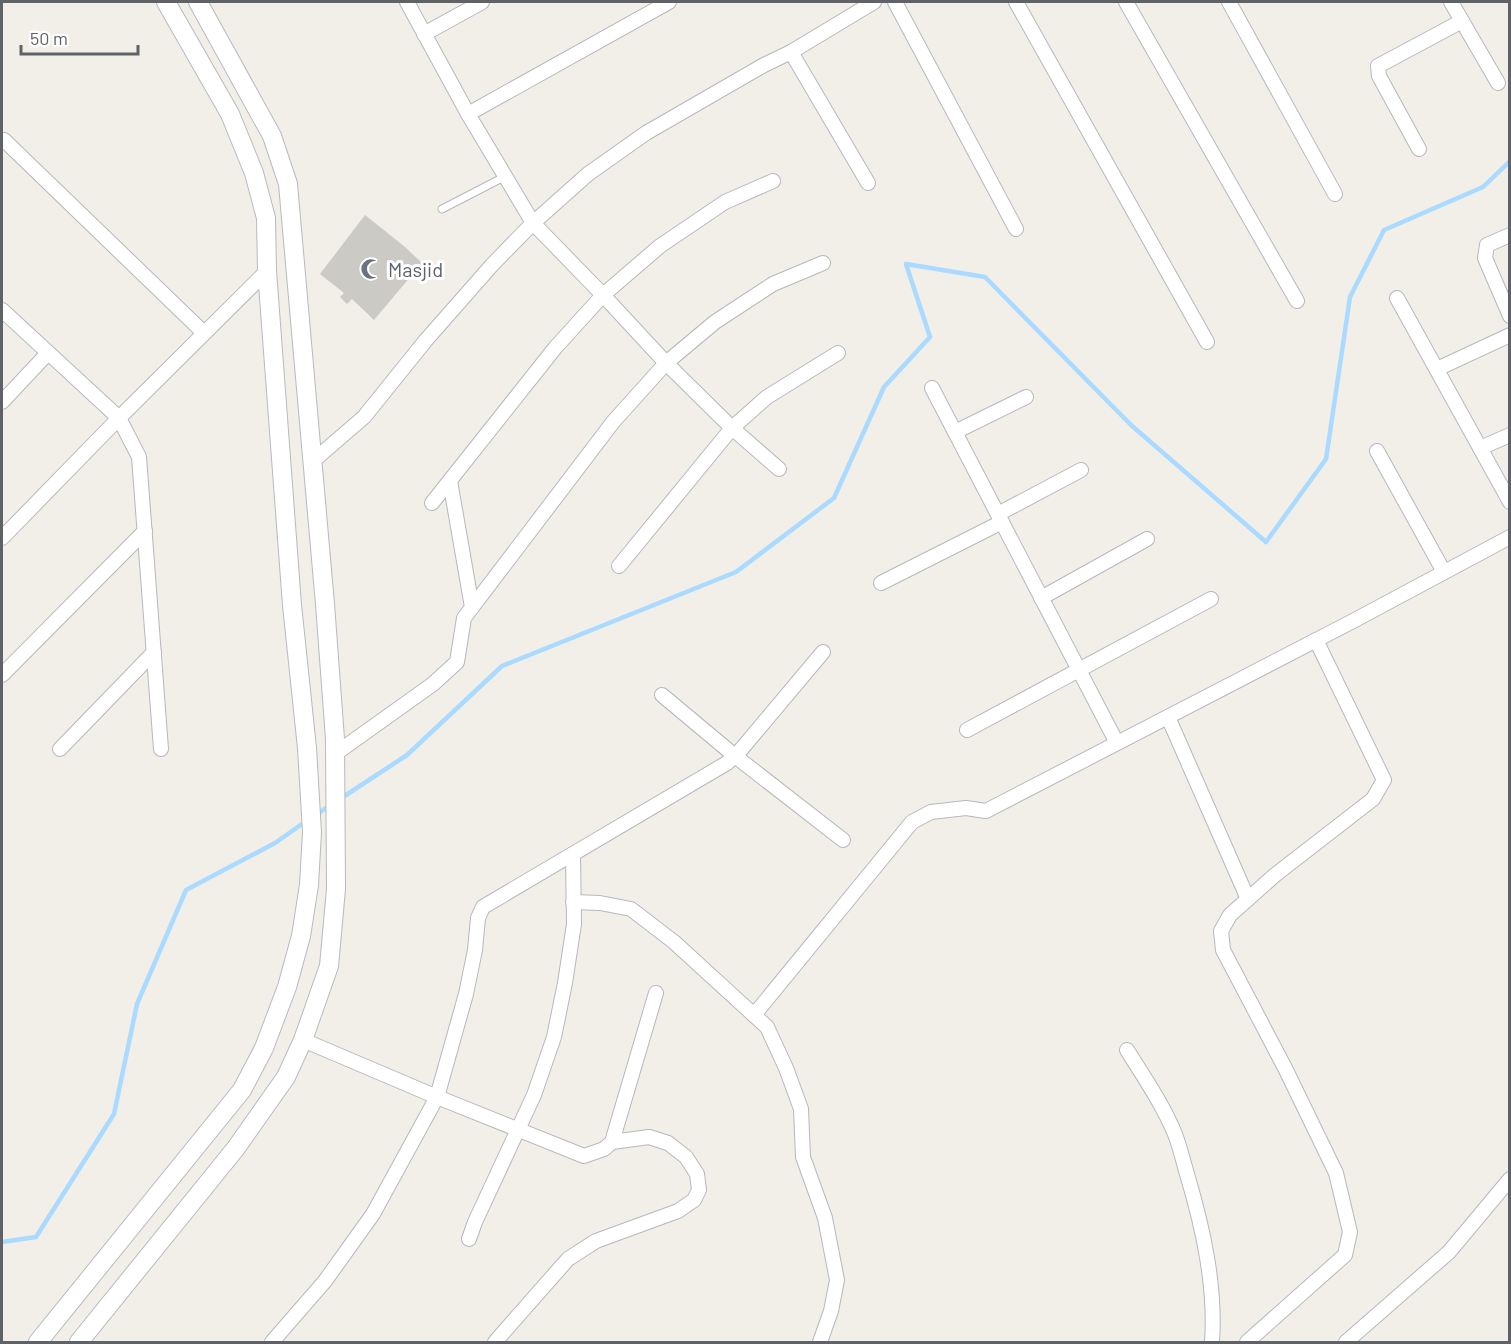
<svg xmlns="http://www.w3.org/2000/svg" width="1511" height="1344" font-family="Barlow,sans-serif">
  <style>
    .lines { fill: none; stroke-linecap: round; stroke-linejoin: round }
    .stream { stroke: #aadaff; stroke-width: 4.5 }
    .building { fill: #cccac5 }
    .lane-casing { stroke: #b5b8bc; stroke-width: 9 }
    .street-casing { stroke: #b5b8bc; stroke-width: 16 }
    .secondary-casing { stroke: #b6babf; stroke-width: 20 }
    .lane { stroke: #fff; stroke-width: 7 }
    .street { stroke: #fff; stroke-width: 14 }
    .secondary { stroke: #fff; stroke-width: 18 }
    .labels { text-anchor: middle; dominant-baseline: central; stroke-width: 6; stroke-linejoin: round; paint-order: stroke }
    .worship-label { font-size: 20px; fill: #5b616d; stroke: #fff; text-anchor: start }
  </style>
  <rect width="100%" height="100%" fill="#f1efe8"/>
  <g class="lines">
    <!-- stream -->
    <g class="stream">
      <polyline points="340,799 407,755 502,666 736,572 834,498 884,387 930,337 906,264 985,277 1131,425 1266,542 1326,459 1350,297 1384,230 1483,187 1510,161"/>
      <polyline points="315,816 330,805"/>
      <polyline points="2,1242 36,1237 114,1114 137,1004 186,890 275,843 305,822"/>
    </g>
  </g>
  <!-- building -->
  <polygon class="building" points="365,215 405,247 422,263 374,320 352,299 347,304 340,297 344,293 320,274"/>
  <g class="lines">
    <!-- lane casing -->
    <g class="lane-casing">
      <polyline id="lane" points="442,209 506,176"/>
    </g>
    <!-- street casing -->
    <g class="street-casing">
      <g id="street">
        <polyline points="407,2 468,114 533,223 603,295 666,363 732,428 779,469"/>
        <polyline points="895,2 1016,229"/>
        <polyline points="1016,2 1207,342"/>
        <polyline points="1126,2 1297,301"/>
        <polyline points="1229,2 1335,194"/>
        <polyline points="1451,2 1498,83"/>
        <polyline points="424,34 482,2"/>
        <polyline points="791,52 868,183"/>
        <polyline points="468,114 669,2"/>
        <polyline points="4,140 204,333"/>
        <polyline points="1419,149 1379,76 1378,66 1462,21"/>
        <polyline points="1510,235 1487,245 1485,258 1510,316"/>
        <polyline points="1397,298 1510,502"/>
        <polyline points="2,310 119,418 267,271"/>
        <polyline points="1437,369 1510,335"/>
        <polyline points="932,388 1117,743"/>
        <polyline points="2,402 48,353"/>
        <polyline points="955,432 1026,397"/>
        <polyline points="1480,448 1510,435"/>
        <polyline points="1377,451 1444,572"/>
        <polyline points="313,461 364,417 426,340 492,265 533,223 588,174 646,133 764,65 791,52 874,2"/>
        <polyline points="450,481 472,607"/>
        <polyline points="432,503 555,348 603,295 660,246 725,202 773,181"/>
        <polyline points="998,514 1081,470"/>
        <polyline points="2,538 119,418 139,457 161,749"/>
        <polyline points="619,566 732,428 767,397 838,353"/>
        <polyline points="881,583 1002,522"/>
        <polyline points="1041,598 1147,539"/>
        <polyline points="2,675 145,531"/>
        <polyline points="662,695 735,756 843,840"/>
        <polyline points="1168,717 1248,899"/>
        <polyline points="967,730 1211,599"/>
        <polyline points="60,749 154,652"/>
        <polyline points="335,754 433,684 457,662 464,618 613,422 666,363 715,322 773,284 823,263"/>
        <polyline points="573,902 600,903 631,909 674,942 767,1027 786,1068 801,1109 803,1157 825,1218 837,1280 831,1311 820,1342"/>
        <polyline points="754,1015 912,822 931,812 966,808 986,811 1353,621 1510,537"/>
        <polyline points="303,1040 437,1097 584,1156 604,1149 612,1142 656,993"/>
        <path d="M1127,1050C1144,1077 1163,1105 1175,1134C1180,1147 1183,1161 1187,1174C1203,1228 1216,1286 1212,1342"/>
        <polyline points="469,1239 475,1222 534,1095 554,1037 565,983 574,924 573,854"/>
        <polyline points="272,1342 325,1281 373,1214 437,1097 466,994 475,950 478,918 483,907 727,763 739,752 823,652"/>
        <polyline points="495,1342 568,1259 596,1241 678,1211 694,1200 699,1190 697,1174 686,1157 668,1143 649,1137 612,1142"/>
        <polyline points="1247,1342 1345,1255 1350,1232 1336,1173 1285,1068 1223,950 1221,931 1230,915 1275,875 1373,799 1384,780 1316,640"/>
        <polyline points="1346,1342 1449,1252 1510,1179"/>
      </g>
    </g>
    <!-- secondary casing -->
    <g class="secondary-casing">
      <g id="secondary">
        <polyline points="38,1342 242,1090 264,1048 287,987 301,936 309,885 312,832 307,748 292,605 267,271 266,218 254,173 230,114 166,2"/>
        <polyline points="79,1342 236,1148 286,1077 303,1040 329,966 336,889 335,739 325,604 288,184 272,136 198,2"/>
      </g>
    </g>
    <!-- lane -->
    <use href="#lane" class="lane"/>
    <!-- street -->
    <use href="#street" class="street"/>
    <!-- secondary -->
    <use href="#secondary" class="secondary"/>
  </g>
  <!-- icons -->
  <defs>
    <g id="mosque-bare" transform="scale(1.62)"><path d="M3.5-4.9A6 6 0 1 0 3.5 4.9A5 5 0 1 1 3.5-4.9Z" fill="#6b7280" stroke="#fff" stroke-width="2.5" paint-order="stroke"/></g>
  </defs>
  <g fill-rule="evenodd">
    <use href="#mosque-bare" x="371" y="269"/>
  </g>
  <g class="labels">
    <!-- worship labels -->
    <g class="worship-label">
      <text x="388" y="269">Masjid</text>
    </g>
  </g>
  <!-- border -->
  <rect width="1511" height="1344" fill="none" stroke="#5f6368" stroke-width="6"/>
  <!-- scale -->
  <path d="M21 45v9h117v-9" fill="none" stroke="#5f6368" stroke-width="3"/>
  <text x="30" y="45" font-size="18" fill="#5f6368" stroke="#ffffff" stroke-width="4.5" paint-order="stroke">50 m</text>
</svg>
